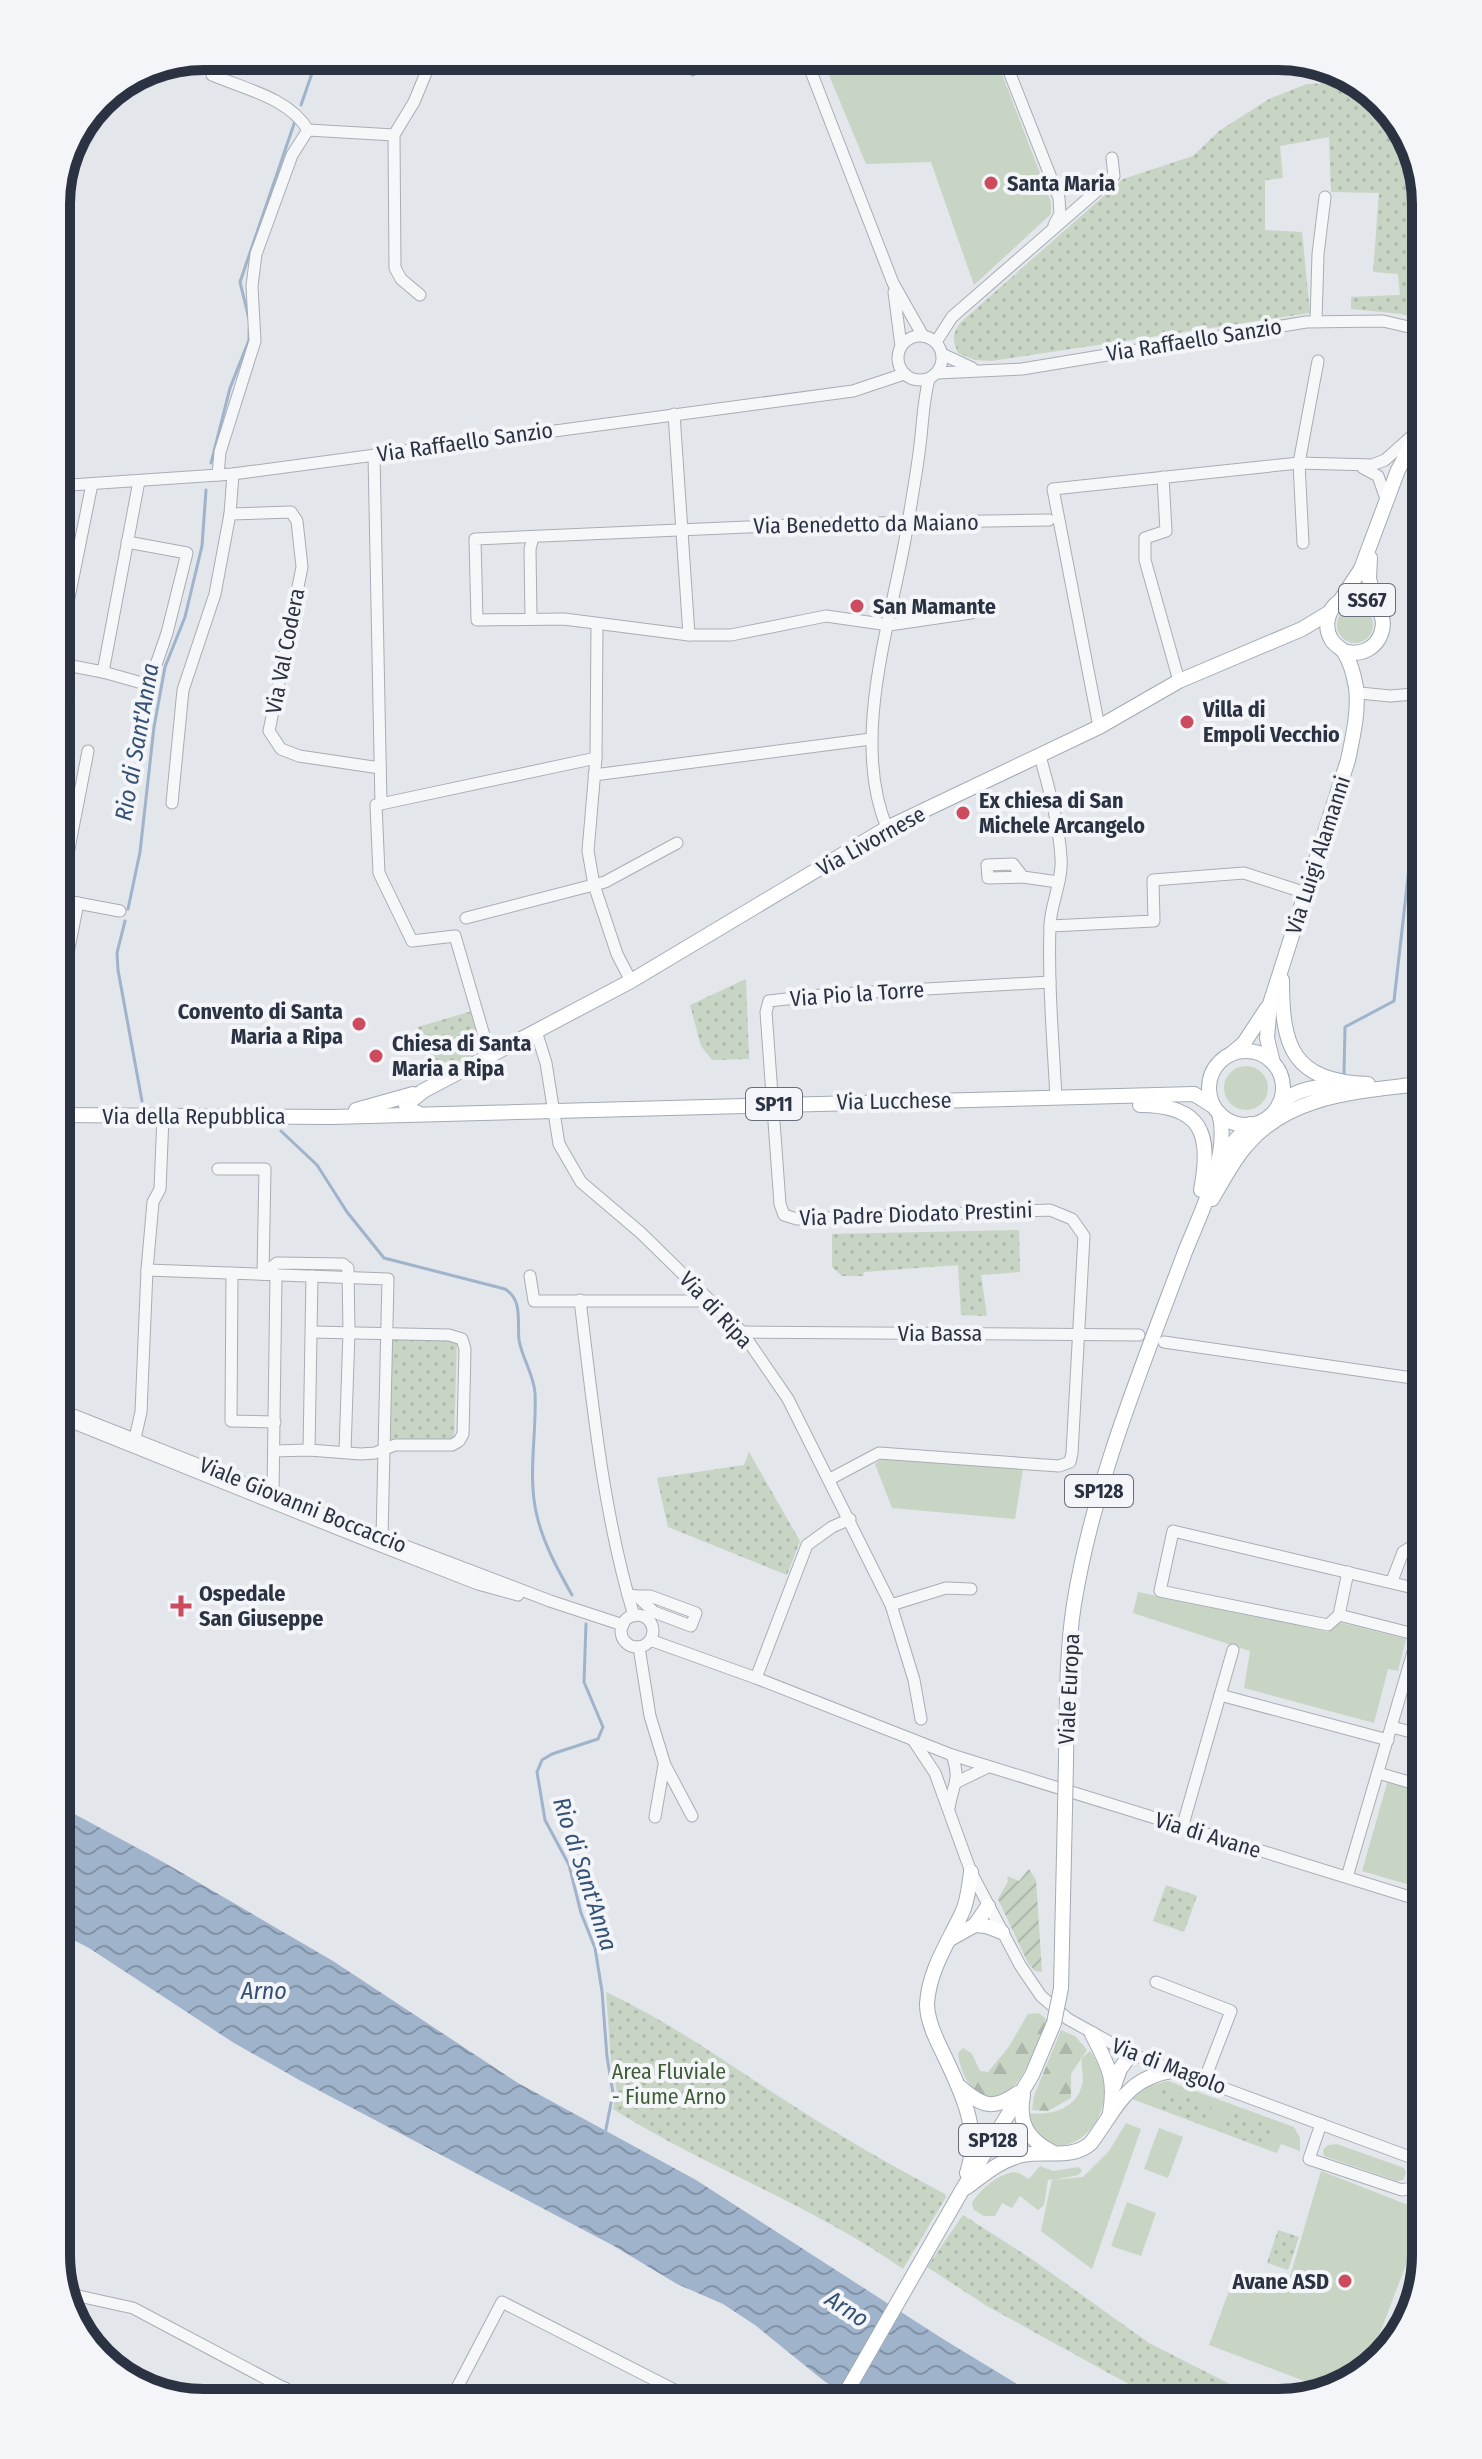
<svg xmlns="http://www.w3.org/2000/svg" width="1482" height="2459" font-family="'Fira Sans Condensed',sans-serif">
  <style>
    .grass { fill: #c8d4c4 }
    .forest { fill: url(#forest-firs) }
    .park { fill: url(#park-dots) }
    .garden { fill: url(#garden-furrows) }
    .water { fill: url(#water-waves) }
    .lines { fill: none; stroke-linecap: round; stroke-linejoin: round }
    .stream { stroke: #9fb3ca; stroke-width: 3 }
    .minor-casing { stroke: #a8adb5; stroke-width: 13 }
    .major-casing { stroke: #a2aab6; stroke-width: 16 }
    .minor { stroke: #f6f7f9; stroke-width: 11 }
    .major { stroke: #fff; stroke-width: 14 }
    .major-bridge-casing { stroke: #a2aab6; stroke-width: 16; stroke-linecap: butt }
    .major-bridge { stroke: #fff; stroke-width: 14 }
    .poi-dot { fill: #cd4b5e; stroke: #f3f5f8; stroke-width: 3 }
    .labels { text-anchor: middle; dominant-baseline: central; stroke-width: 8; stroke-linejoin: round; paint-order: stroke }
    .shield { fill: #f3f5f8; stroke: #676d79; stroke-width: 2 }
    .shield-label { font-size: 20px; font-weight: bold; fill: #2b3343 }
    .poi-label { font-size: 22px; font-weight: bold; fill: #2b3343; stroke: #f3f5f8; text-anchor: start }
    .street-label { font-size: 22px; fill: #2b3343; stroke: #f3f5f8 }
    .park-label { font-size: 22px; fill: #3f5e38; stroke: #f3f5f8 }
    .water-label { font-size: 24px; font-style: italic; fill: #355276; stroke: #f3f5f8 }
    .rim { fill: none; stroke: #2b3343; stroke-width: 10 }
  </style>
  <defs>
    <pattern id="forest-firs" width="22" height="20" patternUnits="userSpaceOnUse" patternTransform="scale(2)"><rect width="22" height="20" fill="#c8d4c4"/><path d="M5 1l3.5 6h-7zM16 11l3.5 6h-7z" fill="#acb6aa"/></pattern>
    <pattern id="park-dots" width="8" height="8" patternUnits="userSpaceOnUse" patternTransform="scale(2)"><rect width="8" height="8" fill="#c8d4c4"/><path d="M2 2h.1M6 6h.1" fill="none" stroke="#acb6aa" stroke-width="1.8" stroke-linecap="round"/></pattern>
    <pattern id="garden-furrows" width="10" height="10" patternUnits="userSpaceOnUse" patternTransform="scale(2)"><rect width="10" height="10" fill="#c8d4c4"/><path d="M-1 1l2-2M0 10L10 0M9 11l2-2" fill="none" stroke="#acb6aa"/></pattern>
    <pattern id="water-waves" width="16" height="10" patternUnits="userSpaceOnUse" patternTransform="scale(2)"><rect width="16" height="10" fill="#9fb3ca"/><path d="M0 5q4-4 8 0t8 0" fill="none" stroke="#8292a6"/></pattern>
  </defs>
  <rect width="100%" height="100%" fill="#e3e6eb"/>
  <!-- grass -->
  <g class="grass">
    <polygon points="821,56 995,56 1051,202 1051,214 974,285 931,162 866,164"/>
    <circle cx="1355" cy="625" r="18"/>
    <circle cx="1246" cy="1088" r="22"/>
    <polygon points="884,1457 1023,1469 1015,1519 892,1508 875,1464"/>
    <polygon points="1138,1592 1328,1632 1339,1622 1406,1639 1398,1671 1388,1669 1374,1723 1244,1688 1250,1651 1133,1613"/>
    <polygon points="1388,1780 1426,1791 1426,1830 1410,1885 1362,1871"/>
    <path d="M1090,2051C1140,2123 1042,2186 1028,2113C1051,2116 1076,2109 1082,2085C1085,2076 1080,2068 1082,2058Z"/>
    <polygon points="1168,2081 1294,2127 1300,2138 1300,2151 1281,2144 1277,2153 1132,2099 1148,2086"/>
    <path d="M1126,2123L1141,2129L1092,2269L1041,2231L1052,2179L1048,2180L1044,2205L1038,2210L1020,2196L1012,2208L1002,2203L995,2216H984L974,2210L972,2203C979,2191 996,2176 1010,2173C1017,2170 1023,2176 1029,2179L1040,2166L1053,2171L1079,2167L1082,2171L1078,2175L1053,2180L1083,2177L1109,2151Z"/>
    <polygon points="1159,2128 1183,2137 1168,2178 1144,2169"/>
    <polygon points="1337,2144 1404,2168 1406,2173 1403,2180 1397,2181 1324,2156 1323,2150 1328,2145"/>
    <polygon points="1321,2171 1426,2212 1367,2367 1343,2388 1331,2391 1209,2345 1236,2272 1286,2290"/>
    <polygon points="1127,2202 1156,2213 1141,2256 1111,2246"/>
  </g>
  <!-- forest -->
  <g class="forest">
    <path d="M1039,2013L1047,2020C1038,2042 1014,2116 981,2095C967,2087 960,2069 958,2053L963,2048L972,2054L980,2071L988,2072L1008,2048L1028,2014Z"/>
    <polygon points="1061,2030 1075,2036 1087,2050 1071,2074 1071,2098 1048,2111 1032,2110 1034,2096"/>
  </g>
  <!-- park -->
  <g class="park">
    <path d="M1361,82L1411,139L1426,204V321L1402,314L1351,309V297L1400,295L1398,274L1373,272L1379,193L1331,192L1329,137L1280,146L1283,178L1265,180V230L1302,232L1310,313L991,361L975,360L958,353C952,339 952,334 961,322L1123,179L1193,156L1219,131L1269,99L1307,84Z"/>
    <polygon points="746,979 749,1059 712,1060 701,1046 690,1005"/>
    <polygon points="472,1011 485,1049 430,1076 418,1027"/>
    <polygon points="1019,1230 1020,1272 981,1275 987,1316 961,1315 958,1265 864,1272 863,1276 842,1276 832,1267 832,1234"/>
    <polygon points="392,1337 457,1341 454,1441 389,1442"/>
    <polygon points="749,1452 800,1541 787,1575 668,1527 657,1478 744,1465"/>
    <polygon points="1166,1885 1197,1896 1184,1932 1153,1921"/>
    <path d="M606,1992C666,2020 720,2058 775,2094C830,2130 886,2163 945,2194L946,2197L903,2269C812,2205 707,2168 613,2109L617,2092L611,2062Z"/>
    <polygon points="1164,2087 1212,2106 1205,2126 1156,2107"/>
    <polygon points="1228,2110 1272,2126 1264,2148 1220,2131"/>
    <polygon points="963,2215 1033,2260 1149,2343 1267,2403 1163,2403 987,2306 927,2267"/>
    <polygon points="1278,2230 1299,2237 1288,2270 1267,2263"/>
  </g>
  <!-- garden -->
  <polygon class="garden" points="1029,1869 1036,1880 1042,1972 1035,1971 1028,1963 998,1899 1008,1881 1007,1876 1019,1881"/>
  <!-- water -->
  <polygon class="water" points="56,1804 165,1863 333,1961 518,2083 696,2180 943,2339 1017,2384 1057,2403 858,2403 824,2381 755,2325 723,2304 677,2284 614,2246 301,2081 234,2043 89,1948 56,1931"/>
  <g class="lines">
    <!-- stream -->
    <g class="stream">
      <polyline points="692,75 737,56"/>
      <polyline points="301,105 318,56"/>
      <polyline points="249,319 240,282 295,121"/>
      <polyline points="211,463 230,388 249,340 249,330"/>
      <polyline points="128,909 140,852 154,727 165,667 185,617 202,546 206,490"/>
      <polyline points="125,921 117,953 118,970 142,1101"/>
      <polyline points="1344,1074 1345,1027 1394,1001 1415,815 1426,812"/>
      <path d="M281,1131L317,1165L347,1212L384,1258L505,1289C523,1300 517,1321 519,1340C522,1358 534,1375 535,1393C537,1434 527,1476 537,1516C544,1545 558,1570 572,1595"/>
      <polyline points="586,1624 584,1682 603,1727 598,1739 552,1754 542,1760 537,1772 545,1820 569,1865 581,1913 595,1948 602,1991 607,2057 613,2093 605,2134"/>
    </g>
    <!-- minor casing -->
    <g class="minor-casing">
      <g id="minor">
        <polyline points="805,56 893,283 923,336"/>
        <polyline points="1003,56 1059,198 1060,214 1054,225"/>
        <path d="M212,75C245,89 289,98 308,130L394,135"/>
        <polyline points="894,292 901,346"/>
        <polyline points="420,295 401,279 395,268 394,135 414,102 433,56"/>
        <polyline points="1316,321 1318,254 1325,197"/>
        <circle cx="920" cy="358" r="22"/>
        <polyline points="936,342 952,317 1114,176 1112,158"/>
        <polyline points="942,354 972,368"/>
        <polyline points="937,373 1022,369 1306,322 1383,321 1426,331"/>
        <polyline points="674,414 689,635"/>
        <polyline points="374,455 381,804"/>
        <polyline points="1363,468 1378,476 1386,499"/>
        <polyline points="218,475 220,452 255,341 252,286 256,254 292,155 308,130"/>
        <polyline points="1163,477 1166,531 1145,538 1145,560 1179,681"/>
        <polyline points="56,486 233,474 853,391 904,374"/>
        <polyline points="230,514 291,512 297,521 302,567 269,731 281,749 299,756 380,768"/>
        <polyline points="1303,543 1299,463 1318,361"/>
        <polyline points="971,613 889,625 826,616 731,635 689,635 564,619 477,620 475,539 815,524 1049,520"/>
        <polyline points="531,619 530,549 533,537"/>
        <polyline points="597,624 596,758 588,851 594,885 617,954 631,981"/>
        <polyline points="56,662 92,484"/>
        <polyline points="56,663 103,672 149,685 167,633 187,553 127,542"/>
        <polyline points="103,672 139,481"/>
        <polyline points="1360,693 1390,696 1426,693"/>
        <polyline points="1099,727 1053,489 1299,463 1372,465 1385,460 1413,435"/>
        <path d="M1040,756C1049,789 1059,823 1061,858C1063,880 1051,903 1050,925C1048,983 1053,1040 1056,1098"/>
        <polyline points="594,775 871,739"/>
        <polyline points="172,803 183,690 215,594 230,514 233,474"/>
        <path d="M887,828C849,737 893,617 908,523C912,497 917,471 920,445C923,422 923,401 929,379"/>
        <polyline points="1023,877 1013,864 987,865 988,878 1023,877 1058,882"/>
        <polyline points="56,899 120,911"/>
        <polyline points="59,900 88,751"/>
        <polyline points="466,918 605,882 677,843"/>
        <polyline points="1050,926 1154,921 1153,880 1244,873 1306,893"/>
        <polyline points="62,983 78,903"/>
        <polyline points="536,1031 546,1063 559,1144 581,1182 641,1233 742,1332 788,1399 891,1605 914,1680 921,1719"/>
        <polyline points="490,1056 455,936 412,941 379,873 376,805 596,758"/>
        <polyline points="218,1169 265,1169 263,1274"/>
        <polyline points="147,1270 388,1279 382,1537"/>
        <polyline points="232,1273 231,1421 275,1422"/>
        <polyline points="263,1274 277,1263 343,1264 348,1268 349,1332 345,1451"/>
        <polyline points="530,1276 534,1301 709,1301"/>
        <path d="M580,1300C593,1407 603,1513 634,1616"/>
        <polyline points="742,1332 1139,1335"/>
        <polyline points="1164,1342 1426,1380"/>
        <polyline points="56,1408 369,1532 550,1601 623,1625"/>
        <polyline points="56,1416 365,1540 478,1584 518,1595"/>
        <polyline points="135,1438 141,1412 147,1270 153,1202 160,1189 163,1117"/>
        <polyline points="309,1450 312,1276"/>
        <polyline points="274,1451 309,1450 361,1454 375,1453 395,1445 452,1445 459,1441 463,1434 465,1349 462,1339 449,1335 312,1332"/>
        <polyline points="830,1479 879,1453 1059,1466 1070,1462 1072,1453 1084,1236 1072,1219 1050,1210 797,1219 784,1215 780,1204 766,1012 769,1001 821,995 1050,982"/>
        <polyline points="273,1493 276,1275"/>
        <polyline points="1392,1581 1403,1552 1426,1538"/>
        <polyline points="628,1595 637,1596 654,1612 691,1626 696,1613 650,1596 637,1596"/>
        <polyline points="891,1605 946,1588 971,1589"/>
        <polyline points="1339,1615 1328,1625 1160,1591 1173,1531 1426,1591"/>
        <polyline points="1339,1615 1418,1635 1347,1877"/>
        <polyline points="1339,1615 1348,1572"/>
        <circle cx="637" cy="1631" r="16"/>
        <polyline points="650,1640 756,1678 952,1755 1426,1902"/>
        <polyline points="639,1647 650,1716 665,1765 692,1816"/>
        <polyline points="756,1678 807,1545 832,1527 850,1519"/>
        <polyline points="1405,1683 1426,1689"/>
        <polyline points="1220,1695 1388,1740"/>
        <polyline points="1392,1727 1426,1736"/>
        <polyline points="913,1740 935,1773 971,1872 1020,1965 1041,1996 1068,2019 1131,2054 1426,2163"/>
        <polyline points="1378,1773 1426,1787"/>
        <polyline points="957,1782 988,1767"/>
        <path d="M949,1808C953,1783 961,1781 952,1755"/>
        <polyline points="655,1817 664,1765"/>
        <polyline points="1182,1828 1233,1650"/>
        <polyline points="1156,1982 1231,2011 1204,2081"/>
        <polyline points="1321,2124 1309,2159 1402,2190 1416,2187 1426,2172"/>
        <polyline points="65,2293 133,2308 312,2403"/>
        <polyline points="278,2403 285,2388"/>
        <polyline points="449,2403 502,2302 700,2403"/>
      </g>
    </g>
    <!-- major casing -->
    <g class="major-casing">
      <g id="major">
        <polyline points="1370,558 1369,579 1377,607"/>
        <polyline points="1340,601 1361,569 1398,470 1426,418"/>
        <path d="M1282,980C1282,1047 1292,1081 1368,1084"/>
        <circle cx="1246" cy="1088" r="37"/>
        <polyline points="1231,1054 1244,1043 1267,1008"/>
        <path d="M1273,1063L1267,1038L1270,1004L1348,760C1353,736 1359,711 1356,687C1354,676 1350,661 1344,652C1340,647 1334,645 1331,639C1324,627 1327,609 1340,601C1346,597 1356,596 1363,598C1399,610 1382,663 1343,651"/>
        <path d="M1279,1104C1297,1088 1318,1086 1342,1086"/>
        <path d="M1140,1105C1202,1105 1212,1134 1201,1190"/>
        <polyline points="356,1110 413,1094"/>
        <polyline points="418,1113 408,1109 406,1105 423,1091 631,981 887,828 1099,727 1179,681 1302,629 1330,612"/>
        <polyline points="56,1115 332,1117 1194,1094 1213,1106"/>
        <polyline points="1221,1162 1232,1144 1250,1124"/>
        <path d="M1212,1199C1223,1181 1232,1162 1246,1146C1289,1094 1358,1092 1419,1084"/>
        <path d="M1066,1761C1067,1708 1066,1656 1074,1604C1094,1482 1142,1367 1185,1252C1200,1214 1231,1154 1219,1113"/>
        <polyline points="975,1925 986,1926 1002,1932"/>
        <polyline points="950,1939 975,1925 988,1906"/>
        <polyline points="1061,1988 1065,1809"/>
        <path d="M1092,2034C1108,2066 1116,2077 1110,2113"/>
        <polyline points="1114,2086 1120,2069 1131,2054"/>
        <path d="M960,2087C982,2106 993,2111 1018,2093"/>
        <path d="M1023,2095C1018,2123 1027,2139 1052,2152"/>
        <path d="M967,2173C982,2130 960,2089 942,2051C935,2037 927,2020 927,2004C929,1970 948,1943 962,1913C968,1901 969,1885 971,1872"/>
        <path d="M967,2187C985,2174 1000,2160 1023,2155C1046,2150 1072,2160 1091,2143C1119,2105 1125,2078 1176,2070"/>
        <polyline points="840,2403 961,2192 1032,2075 1054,2023"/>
      </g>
    </g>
    <!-- minor -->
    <use href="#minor" class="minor"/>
    <!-- major -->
    <use href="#major" class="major"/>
    <!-- major-bridge casing -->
    <g class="major-bridge-casing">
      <g id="major-bridge">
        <polyline points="1065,1809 1066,1761"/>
        <polyline points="1054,2023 1061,1988"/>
      </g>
    </g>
    <!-- major-bridge -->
    <use href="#major-bridge" class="major-bridge"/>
  </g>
  <!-- markers -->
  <g class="poi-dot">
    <circle cx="991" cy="183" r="8"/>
    <circle cx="857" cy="606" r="8"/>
    <circle cx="1187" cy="722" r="8"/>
    <circle cx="963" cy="813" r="8"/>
    <circle cx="359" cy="1024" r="8"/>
    <circle cx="376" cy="1056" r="8"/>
    <path d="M177 1594h8v8h8v8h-8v8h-8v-8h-8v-8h8z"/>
    <circle cx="1345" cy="2281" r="8"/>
  </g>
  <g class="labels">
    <!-- shield labels -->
    <g class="shield">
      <rect x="1339" y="584" width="56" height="32" rx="6"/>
      <rect x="746" y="1088" width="56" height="32" rx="6"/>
      <rect x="1065" y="1475" width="68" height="32" rx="6"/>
      <rect x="959" y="2124" width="68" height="32" rx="6"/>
    </g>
    <g class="shield-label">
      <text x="1367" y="600">SS67</text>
      <text x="774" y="1104">SP11</text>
      <text x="1099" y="1491">SP128</text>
      <text x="993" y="2140">SP128</text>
    </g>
    <!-- poi labels -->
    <g class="poi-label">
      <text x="1007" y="183">Santa Maria</text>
      <text x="873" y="606">San Mamante</text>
      <text x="1203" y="709">Villa di<tspan x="1203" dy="25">Empoli Vecchio</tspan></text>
      <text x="979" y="800">Ex chiesa di San<tspan x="979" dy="25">Michele Arcangelo</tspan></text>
      <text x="343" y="1011" text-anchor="end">Convento di Santa<tspan x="343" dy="25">Maria a Ripa</tspan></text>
      <text x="392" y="1043">Chiesa di Santa<tspan x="392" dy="25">Maria a Ripa</tspan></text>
      <text x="199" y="1593">Ospedale<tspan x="199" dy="25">San Giuseppe</tspan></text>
      <text x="1329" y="2281" text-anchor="end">Avane ASD</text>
    </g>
    <!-- street labels -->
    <g class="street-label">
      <text transform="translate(1194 340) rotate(-9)">Via Raffaello Sanzio</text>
      <text transform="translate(465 442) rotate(-8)">Via Raffaello Sanzio</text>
      <text transform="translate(866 524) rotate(-1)">Via Benedetto da Maiano</text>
      <text transform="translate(285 651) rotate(-79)">Via Val Codera</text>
      <text transform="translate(871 841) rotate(-29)">Via Livornese</text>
      <text transform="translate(1318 855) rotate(-72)">Via Luigi Alamanni</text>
      <text transform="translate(857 994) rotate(-4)">Via Pio la Torre</text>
      <text transform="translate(894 1101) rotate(-1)">Via Lucchese</text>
      <text x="194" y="1116">Via della Repubblica</text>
      <text transform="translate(916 1214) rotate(-2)">Via Padre Diodato Prestini</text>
      <text transform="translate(716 1310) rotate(47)">Via di Ripa</text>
      <text x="940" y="1333">Via Bassa</text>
      <text transform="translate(303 1505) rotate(22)">Viale Giovanni Boccaccio</text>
      <text transform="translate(1069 1689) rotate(-87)">Viale Europa</text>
      <text transform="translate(1208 1835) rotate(17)">Via di Avane</text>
      <text transform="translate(1169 2066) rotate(21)">Via di Magolo</text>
    </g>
    <!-- park labels -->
    <g class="park-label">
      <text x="669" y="2071">Area Fluviale<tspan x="669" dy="25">- Fiume Arno</tspan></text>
    </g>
    <!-- water labels -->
    <g class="water-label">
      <text transform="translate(137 742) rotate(-80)">Rio di Sant'Anna</text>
      <text transform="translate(585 1874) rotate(72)">Rio di Sant'Anna</text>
      <text x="264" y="1991">Arno</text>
      <text transform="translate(847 2309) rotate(33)">Arno</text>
    </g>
  </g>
  <!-- crop -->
  <path d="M0 0H1482V2459H0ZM204 70H1278A134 134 0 0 1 1412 204V2255A134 134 0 0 1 1278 2389H204A134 134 0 0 1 70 2255V204A134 134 0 0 1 204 70Z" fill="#f3f5f8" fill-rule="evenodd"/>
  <path class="rim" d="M204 70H1278A134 134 0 0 1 1412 204V2255A134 134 0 0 1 1278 2389H204A134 134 0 0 1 70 2255V204A134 134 0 0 1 204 70Z"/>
</svg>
